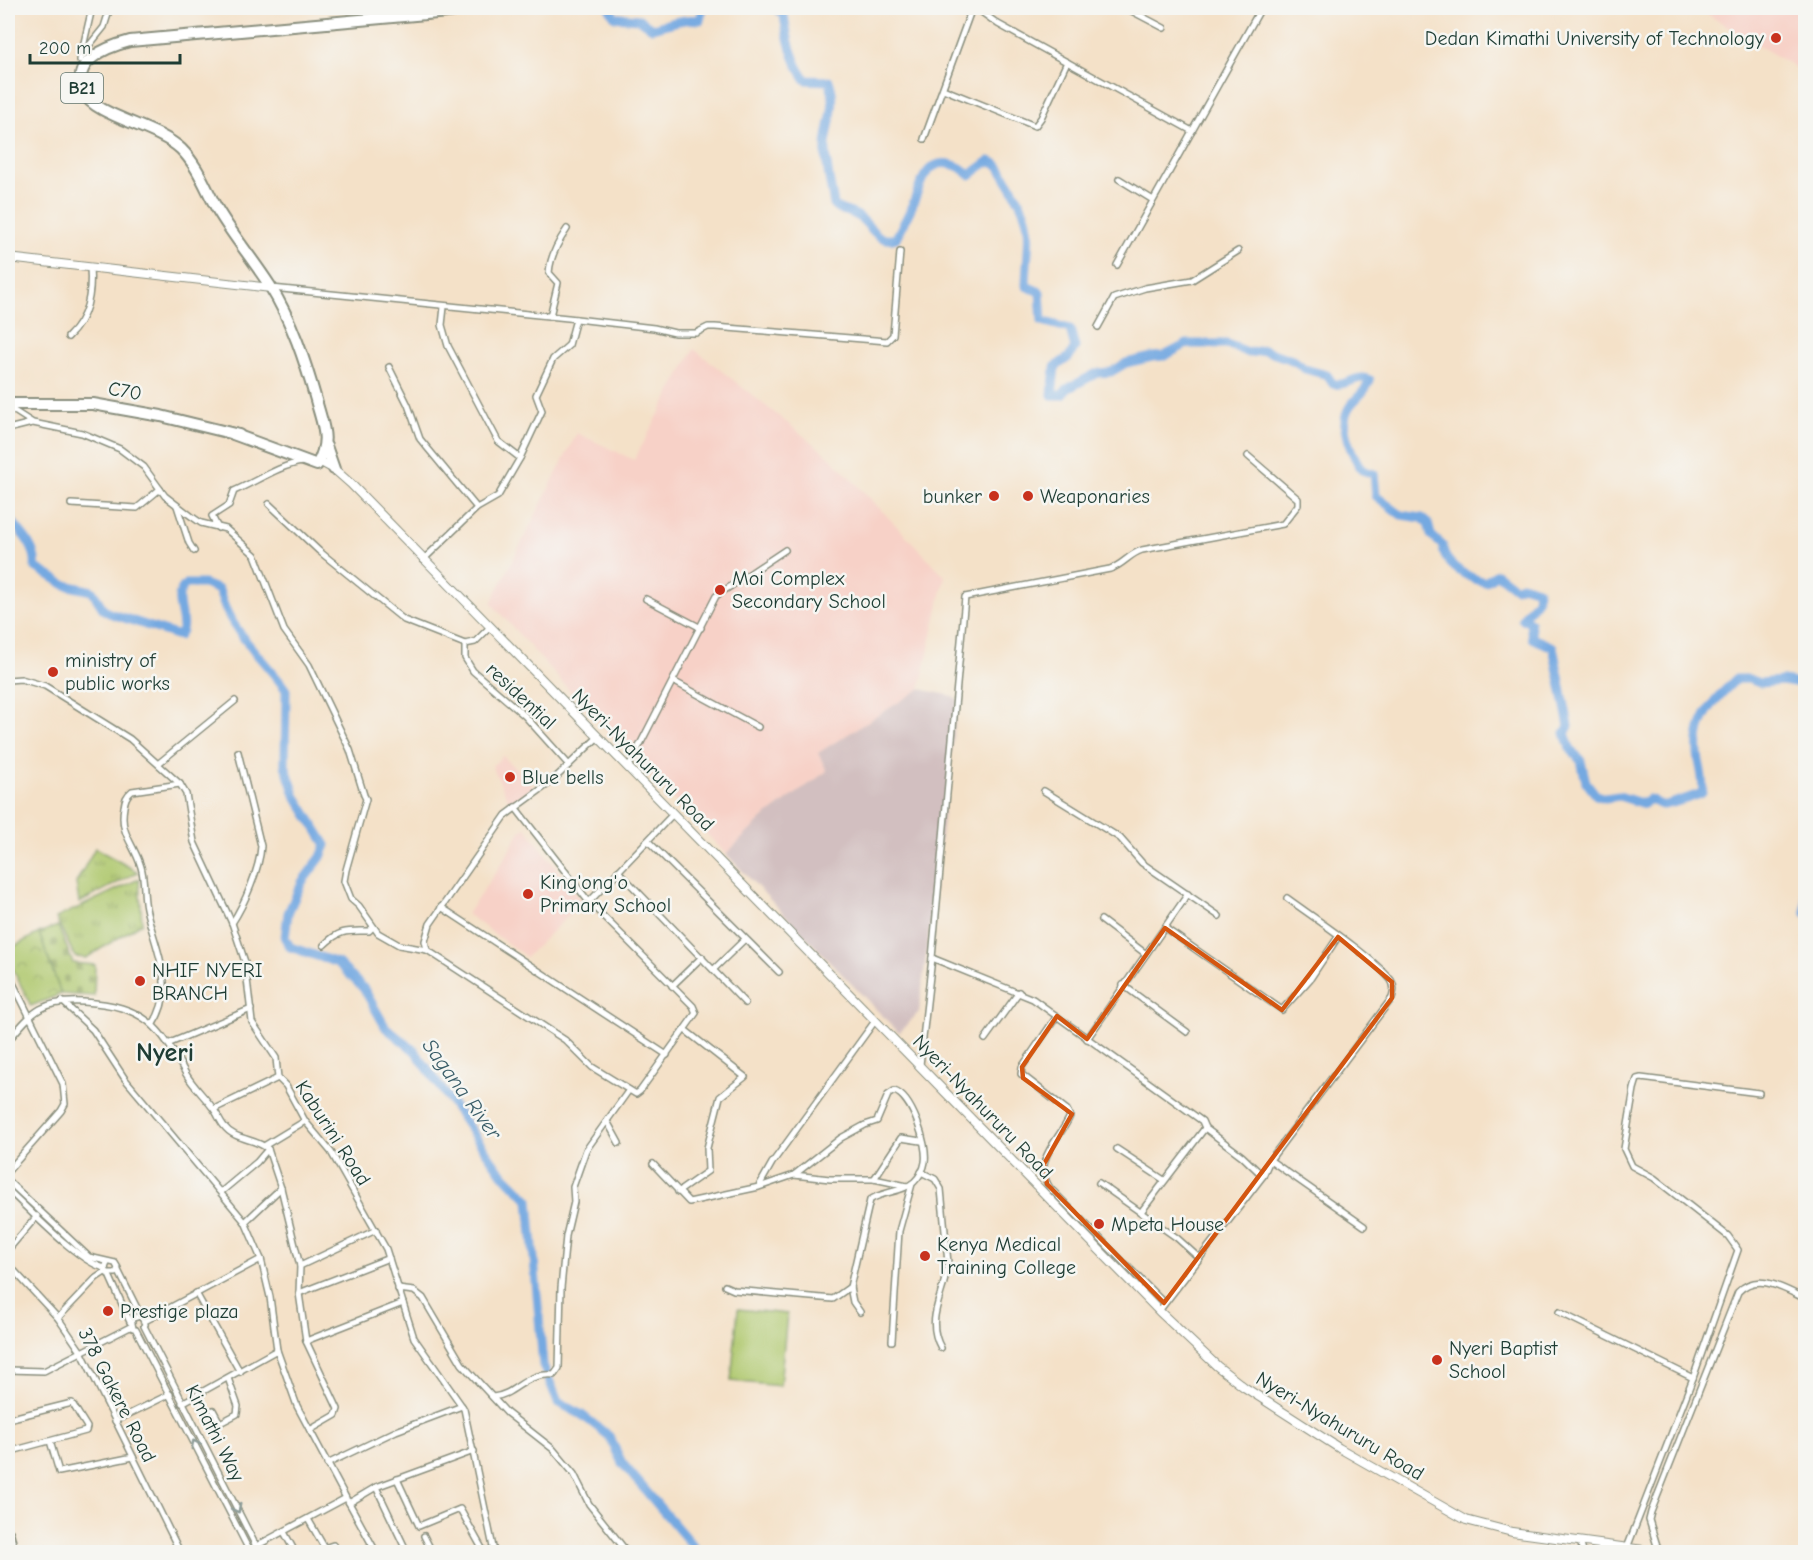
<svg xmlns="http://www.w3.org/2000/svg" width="1813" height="1560" font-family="'Comic Neue',sans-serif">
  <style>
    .built { fill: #f7d1c7 }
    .industrial { fill: #d2bfc0 }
    .grass { fill: url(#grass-tufts); stroke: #668250; stroke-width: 1.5 }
    .cemetery { fill: url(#cemetery-stones); stroke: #668250; stroke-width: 1.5 }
    .park { fill: url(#park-crowns); stroke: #668250; stroke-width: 1.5 }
    .garden { fill: #aec76c; stroke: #668250; stroke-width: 1.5 }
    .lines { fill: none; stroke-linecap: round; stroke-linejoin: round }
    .river { stroke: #74a9e1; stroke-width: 9 }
    .street-casing { stroke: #8a8f7e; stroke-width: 8 }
    .secondary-casing { stroke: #8a8f7e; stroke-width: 10 }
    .highway-casing { stroke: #8a8f7e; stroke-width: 14 }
    .street { stroke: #fff; stroke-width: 5 }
    .secondary { stroke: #fff; stroke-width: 8 }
    .highway { stroke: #fff; stroke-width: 10 }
    .oneway { stroke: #8f9e9a }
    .marked { fill: none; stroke: #d45610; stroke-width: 4.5; stroke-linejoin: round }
    .poi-dot { fill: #c8321e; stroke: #f6f6f2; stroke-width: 2 }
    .labels { text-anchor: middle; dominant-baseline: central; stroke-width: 5; stroke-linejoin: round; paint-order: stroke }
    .shield { fill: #f6f6f2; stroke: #60746d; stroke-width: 1.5 }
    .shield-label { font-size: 18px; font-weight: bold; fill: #1f3d34 }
    .poi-label { font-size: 20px; fill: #1f3d34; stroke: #f6f6f2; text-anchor: start }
    .street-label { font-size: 20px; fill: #1f3d34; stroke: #f6f6f2 }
    .water-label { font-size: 21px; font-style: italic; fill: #395d68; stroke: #f6f6f2 }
    .district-label { font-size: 26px; font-weight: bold; fill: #1f3d34; stroke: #f6f6f2 }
  </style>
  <defs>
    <pattern id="grass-tufts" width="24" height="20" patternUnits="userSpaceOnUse" patternTransform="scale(1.5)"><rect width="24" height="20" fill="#aec76c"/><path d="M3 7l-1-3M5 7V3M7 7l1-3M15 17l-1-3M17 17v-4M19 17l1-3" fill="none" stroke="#8da35a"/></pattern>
    <pattern id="cemetery-stones" width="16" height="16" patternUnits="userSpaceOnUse" patternTransform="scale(1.5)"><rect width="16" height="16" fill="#aec76c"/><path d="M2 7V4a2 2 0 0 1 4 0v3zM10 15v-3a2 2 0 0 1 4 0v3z" fill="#8da35a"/></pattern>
    <pattern id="park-crowns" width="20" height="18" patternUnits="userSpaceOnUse" patternTransform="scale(1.5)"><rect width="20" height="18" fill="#aec76c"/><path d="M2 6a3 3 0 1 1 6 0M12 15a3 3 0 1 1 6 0" fill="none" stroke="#8da35a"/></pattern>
  </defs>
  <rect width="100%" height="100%" fill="#f6f6f2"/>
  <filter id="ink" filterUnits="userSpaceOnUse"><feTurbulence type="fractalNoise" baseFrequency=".0167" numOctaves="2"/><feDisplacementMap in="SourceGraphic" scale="12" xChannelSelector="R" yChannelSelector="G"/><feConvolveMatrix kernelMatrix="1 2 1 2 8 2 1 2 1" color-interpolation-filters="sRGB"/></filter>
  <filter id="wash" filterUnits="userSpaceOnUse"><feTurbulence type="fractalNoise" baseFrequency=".008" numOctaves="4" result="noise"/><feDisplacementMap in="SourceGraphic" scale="24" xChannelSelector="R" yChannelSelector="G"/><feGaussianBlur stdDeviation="1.35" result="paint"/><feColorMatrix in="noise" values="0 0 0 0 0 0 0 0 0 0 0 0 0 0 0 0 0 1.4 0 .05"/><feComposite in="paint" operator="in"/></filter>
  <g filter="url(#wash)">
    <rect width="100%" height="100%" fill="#f4e1c8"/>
    <!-- built -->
    <g class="built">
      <polygon points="1697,8 1805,8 1806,68 1803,72"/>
      <polygon points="694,349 829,456 945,576 920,689 818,753 827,771 763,818 726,854 586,709 491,603 577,433 634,460"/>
      <polygon points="503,756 534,787 510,804 492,766"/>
      <polygon points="526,828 582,902 526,957 467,914 504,860 520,831"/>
    </g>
    <!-- industrial -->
    <polygon class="industrial" points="920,689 948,695 958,700 919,1012 899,1033 726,854 763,818 827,771 818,753"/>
    <!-- grass -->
    <g class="grass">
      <polygon points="95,848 138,872 79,903 76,883"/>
      <polygon points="139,879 142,923 86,958 75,957 56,918"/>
    </g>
    <!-- cemetery -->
    <polygon class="cemetery" points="58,926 73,963 95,965 94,996 61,994 39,933"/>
    <!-- park -->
    <polygon class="park" points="39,933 61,994 31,1006 8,959 9,949"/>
    <!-- garden -->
    <polygon class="garden" points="738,1309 787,1314 780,1386 731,1381"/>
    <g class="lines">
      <!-- river -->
      <g class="river">
        <path d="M609,8L615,17L639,19L652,28C669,24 682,18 700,20L703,8"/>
        <path d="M776,8L784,15C787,38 792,61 806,80L829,81C838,104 828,122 826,145C825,163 831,187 834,205C841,212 848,211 856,215C871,223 876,245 896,238C901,227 908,216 913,204C920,184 927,153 959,167C963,169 966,172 970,175L989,161C1000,163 1002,172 1007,180C1038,228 1027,235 1026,286L1040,292L1042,321L1070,329L1075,347L1069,357L1055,367L1052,395H1062L1067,389L1097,373L1111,372L1126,363L1152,357L1164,356L1187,344H1227L1249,353L1264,350L1295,361L1305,369L1327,375L1333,384C1347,387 1357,373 1370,380C1366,392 1357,397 1350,406C1337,425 1352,454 1362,470L1374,474L1376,496L1401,515L1422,518L1428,523L1431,535L1443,546C1442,564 1468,578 1485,582L1497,574L1515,588L1522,585L1538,590L1537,600L1522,619L1530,622L1532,638L1553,647L1569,726L1565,733L1570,748L1581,761L1586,782L1596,795L1605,798L1619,796L1644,804L1649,799C1654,800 1657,804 1662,805C1666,806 1695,796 1702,793C1704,785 1701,770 1699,761C1692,723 1711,704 1736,679H1749L1760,683L1782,681L1806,685"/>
        <path d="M8,517C19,530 38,548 35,567L65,585L92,591L104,610L109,613L179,636C191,620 168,600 186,584H204L219,590C229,632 263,657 286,690L285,765L295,795L326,845L321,857L302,882L288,913L285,938L290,947L338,963L364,989L386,1028L415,1051L499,1170L529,1200L543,1365L558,1402L582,1415L609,1436L622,1463L698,1552"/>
        <polyline points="1806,888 1806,913"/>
        <polyline points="913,1552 923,1552"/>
      </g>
    </g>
  </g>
  <g filter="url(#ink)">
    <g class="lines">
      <!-- street casing -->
      <g class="street-casing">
        <g id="street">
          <polyline points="976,8 998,24 1192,131"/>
          <polyline points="1126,8 1164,28"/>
          <polyline points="83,53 104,27 110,8"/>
          <polyline points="80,60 92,8"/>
          <polyline points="943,89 1035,126 1041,118 1067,62"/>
          <polyline points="924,139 972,8"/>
          <polyline points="1119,179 1153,200"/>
          <polyline points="1117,265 1261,8"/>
          <polyline points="272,288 568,318 654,328 675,333 696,333 708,327 715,327 887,341 893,335 900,252"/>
          <path d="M550,316L558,283L549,273C550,257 558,242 567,229"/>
          <polyline points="1098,327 1114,298 1145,288 1192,280 1238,251"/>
          <path d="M68,337C88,318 92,294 90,267"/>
          <polyline points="389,367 408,405 420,439 477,508"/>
          <polyline points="8,407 33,423 82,433 120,449 144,467 165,496 191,516 201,523 226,529 255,555 284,630 309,665 350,750 364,795 366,799 346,870 344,881 351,899 359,906 378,933 399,945 427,950"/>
          <polyline points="8,429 32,423"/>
          <polyline points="520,458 542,411 536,395 553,359 569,345 576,319"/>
          <polyline points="71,504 137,508 160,489"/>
          <polyline points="269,504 319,551 404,620 465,644 475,642 489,628"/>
          <polyline points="177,506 189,543 194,551"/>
          <path d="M218,528L212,516L229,505L234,491C257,481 278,466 302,462"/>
          <polyline points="423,560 477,508 498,496 520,458 498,441 448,346 442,325 444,307"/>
          <polyline points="646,599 701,628"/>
          <polyline points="465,644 465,658 473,671 525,716 569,765"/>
          <polyline points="8,680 21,679 45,686 130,739 180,784 186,794 194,842 232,923 245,962 252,1022 276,1058 278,1078 286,1086 305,1121 331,1152 386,1249 414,1338 464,1409 494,1552"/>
          <polyline points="673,681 758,727"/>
          <polyline points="598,737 551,782 506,815 430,924 425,941 427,950 565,1040 592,1067 636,1094 640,1091 696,1013 693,1006 589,902 673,814"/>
          <polyline points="159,763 235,701"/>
          <polyline points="628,768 716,596 785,550"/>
          <polyline points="1044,791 1120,838 1142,863 1219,916"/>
          <polyline points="515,807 589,902"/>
          <polyline points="648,841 779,972"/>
          <polyline points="618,871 745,1003"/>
          <polyline points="441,907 667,1055"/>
          <polyline points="1101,920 1146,954"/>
          <path d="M232,923C244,905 260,868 261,846L238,752"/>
          <polyline points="1165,928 1282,1010 1310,979 1338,937"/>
          <path d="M324,945C340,929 348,931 369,931L373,927"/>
          <polyline points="932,958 1033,999 1202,1121 1205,1128"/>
          <polyline points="714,969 745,939"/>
          <polyline points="8,973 63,1084 65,1104 61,1111 8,1171"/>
          <polyline points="1123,985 1187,1032"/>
          <polyline points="672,986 702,957"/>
          <polyline points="62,1001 93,1030 125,1079 245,1222 261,1259 270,1297 277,1350 297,1406 346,1498 245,1552"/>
          <path d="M1057,1016L1022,1067L1021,1074L1067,1110L1070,1116C1060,1140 1031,1160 1050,1188L1164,1303"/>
          <path d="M153,1024C178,986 154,947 146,908C143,895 145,880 141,867C134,843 119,834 124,807C125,800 126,796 132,791L180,784"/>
          <polyline points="985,1039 1019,992"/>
          <polyline points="1087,1039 1188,894"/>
          <path d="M8,1041C34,1010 42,1000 84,1002C145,1006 159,1025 186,1074C193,1086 204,1096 212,1107C217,1112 219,1120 224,1126C235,1141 256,1138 268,1149L281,1188L300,1266L299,1293L306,1341L338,1409L336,1415L310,1430"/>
          <polyline points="170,1043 251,1009"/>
          <path d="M920,1065L932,958L965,597L1110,569C1123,565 1129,554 1142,550L1283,524L1298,505V499L1248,456"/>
          <polyline points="214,1109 278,1078"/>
          <polyline points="608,1123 619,1143"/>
          <polyline points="264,1146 305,1121"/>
          <polyline points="1117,1149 1164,1180"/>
          <polyline points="1270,1160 1364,1226"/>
          <path d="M653,1164L689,1202L759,1187L794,1175L841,1138L865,1125L877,1121L888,1095L894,1091C912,1096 928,1145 925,1162C924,1169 919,1177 914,1182C901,1193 883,1191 870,1200L850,1287L853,1302L860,1312"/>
          <path d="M921,1172L935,1179L941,1189L948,1263C945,1294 924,1318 941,1348"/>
          <polyline points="794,1175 830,1179 874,1179 907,1186"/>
          <polyline points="874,1179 901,1138 921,1141"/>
          <polyline points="8,1181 89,1257 115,1263 118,1268 116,1273 107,1273 105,1268 107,1263"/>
          <polyline points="1099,1183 1177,1238 1199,1258"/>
          <polyline points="759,1186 772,1163 875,1021"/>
          <path d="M8,1190C29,1209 79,1263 105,1268"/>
          <polyline points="221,1192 257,1162 268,1149"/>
          <polyline points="678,1192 708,1171 707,1148 720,1097 745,1077 685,1030"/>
          <polyline points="1141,1212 1205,1128 1242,1156 1263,1176"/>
          <polyline points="245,1222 281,1188"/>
          <polyline points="8,1250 37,1216"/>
          <polyline points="8,1264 58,1318 82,1353 180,1552"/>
          <polyline points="300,1266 376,1230"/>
          <polyline points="118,1270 145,1324"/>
          <polyline points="109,1275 130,1322"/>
          <polyline points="725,1286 734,1290 833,1299 850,1287"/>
          <polyline points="398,1289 414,1291 423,1298 462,1364 507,1413 553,1449 574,1474 589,1504 627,1552"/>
          <polyline points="196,1293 240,1372"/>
          <polyline points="299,1293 389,1258"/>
          <path d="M1159,1311L1263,1176L1270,1160L1392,998C1394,991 1395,986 1391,980C1368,953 1317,920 1287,898"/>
          <polyline points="1559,1312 1693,1378 1627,1548"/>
          <polyline points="58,1318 96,1278 105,1272"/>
          <polyline points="145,1321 261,1259"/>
          <polyline points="144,1326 259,1552"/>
          <polyline points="133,1328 131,1319 140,1316"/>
          <polyline points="136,1330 250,1552"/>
          <polyline points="306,1341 403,1303"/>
          <polyline points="892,1341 899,1231 912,1184"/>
          <polyline points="8,1370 44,1371 132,1326"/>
          <polyline points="1693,1378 1738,1250 1728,1236 1654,1178 1632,1166 1624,1149 1634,1089 1637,1079 1641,1078 1759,1093"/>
          <path d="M493,1397C518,1394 522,1373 554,1375L559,1368L561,1288L566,1236L574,1202L573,1187L586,1150L629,1090"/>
          <polyline points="182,1403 277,1350"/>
          <polyline points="213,1410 220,1423 237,1414 238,1406 228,1378"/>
          <polyline points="8,1419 72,1403 87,1427 86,1431 8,1452"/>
          <polyline points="115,1421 170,1394"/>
          <polyline points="50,1441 59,1472 133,1457"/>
          <polyline points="327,1464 396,1431 462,1406"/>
          <polyline points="397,1479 419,1526 460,1509 484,1552"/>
          <polyline points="376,1487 407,1552"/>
          <polyline points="348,1501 376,1552"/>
          <polyline points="349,1503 376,1487 474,1451"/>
          <polyline points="308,1519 327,1552"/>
          <polyline points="284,1532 295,1552"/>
          <polyline points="424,1536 432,1552"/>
          <polyline points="1580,1541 1583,1552"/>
          <polyline points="324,1548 333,1545 339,1552"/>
          <polyline points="361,1552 373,1547"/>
          <path d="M1659,1552L1649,1520L1651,1512L1738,1292C1758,1271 1784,1289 1806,1299"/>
        </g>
      </g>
      <!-- secondary casing -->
      <g class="secondary-casing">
        <g id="secondary">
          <polyline points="8,258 271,288"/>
          <polyline points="319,461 334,469 351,484 1159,1311 1217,1366 1244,1387 1339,1448 1466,1520 1512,1532 1658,1552"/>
        </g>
      </g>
      <!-- highway casing -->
      <g class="highway-casing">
        <g id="highway">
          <polyline points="8,404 93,404 161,416 239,435"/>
          <path d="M233,434L317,465C331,439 323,427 316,400C305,361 292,321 270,286C253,259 232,235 216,207C205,187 198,166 181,149C157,126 95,116 84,93C69,61 107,47 130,41L448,12L474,8"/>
          <polyline points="326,446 334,469"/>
          <polyline points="8,1534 12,1552"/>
        </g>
      </g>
      <!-- street -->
      <use href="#street" class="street"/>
      <!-- secondary -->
      <use href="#secondary" class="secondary"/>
      <!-- highway -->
      <use href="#highway" class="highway"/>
    </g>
    <!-- one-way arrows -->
    <defs><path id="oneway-chevron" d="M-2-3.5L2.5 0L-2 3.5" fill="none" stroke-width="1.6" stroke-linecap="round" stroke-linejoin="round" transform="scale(1.5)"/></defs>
    <g class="oneway">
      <use href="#oneway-chevron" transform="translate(195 1444) rotate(-117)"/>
      <use href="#oneway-chevron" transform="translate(237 1509) rotate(63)"/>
    </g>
  </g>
  <!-- marked area -->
  <path class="marked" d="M1165,928L1282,1010L1338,937L1392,982V998L1164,1303L1047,1184L1044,1164L1072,1114L1023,1078L1022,1067L1057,1016L1087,1039Z"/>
  <!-- markers -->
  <g class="poi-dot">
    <circle cx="1776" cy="38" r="6"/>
    <circle cx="994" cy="496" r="6"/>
    <circle cx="1028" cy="496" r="6"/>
    <circle cx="720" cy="590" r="6"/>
    <circle cx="53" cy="672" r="6"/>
    <circle cx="510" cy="777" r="6"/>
    <circle cx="528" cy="894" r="6"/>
    <circle cx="140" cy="981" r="6"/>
    <circle cx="1099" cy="1224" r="6"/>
    <circle cx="925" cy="1256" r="6"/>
    <circle cx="108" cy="1311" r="6"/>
    <circle cx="1437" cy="1360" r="6"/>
  </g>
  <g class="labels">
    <!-- shield labels -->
    <rect class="shield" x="61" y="73" width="42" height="30" rx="4.5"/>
    <g class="shield-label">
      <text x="82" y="88">B21</text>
    </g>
    <!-- poi labels -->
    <g class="poi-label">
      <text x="1764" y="38" text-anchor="end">Dedan Kimathi University of Technology</text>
      <text x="982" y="496" text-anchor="end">bunker</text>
      <text x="1040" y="496">Weaponaries</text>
      <text x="732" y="578">Moi Complex<tspan x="732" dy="23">Secondary School</tspan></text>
      <text x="65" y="660">ministry of<tspan x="65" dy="23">public works</tspan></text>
      <text x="522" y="777">Blue bells</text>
      <text x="540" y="882">King'ong'o<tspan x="540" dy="23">Primary School</tspan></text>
      <text x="152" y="970">NHIF NYERI<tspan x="152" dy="23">BRANCH</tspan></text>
      <text x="1111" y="1224">Mpeta House</text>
      <text x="937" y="1244">Kenya Medical<tspan x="937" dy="23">Training College</tspan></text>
      <text x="120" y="1311">Prestige plaza</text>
      <text x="1449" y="1348">Nyeri Baptist<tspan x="1449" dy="23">School</tspan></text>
    </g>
    <!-- street labels -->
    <g class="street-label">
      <text transform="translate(125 391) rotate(10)">C70</text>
      <text transform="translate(521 696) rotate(43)">residential</text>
      <text transform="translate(643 760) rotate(45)">Nyeri-Nyahururu Road</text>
      <text transform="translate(983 1107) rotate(46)">Nyeri-Nyahururu Road</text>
      <text transform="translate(333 1133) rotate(57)">Kaburini Road</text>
      <text transform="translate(117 1395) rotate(63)">378 Gakere Road</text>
      <text transform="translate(1340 1426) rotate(31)">Nyeri-Nyahururu Road</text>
      <text transform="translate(215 1433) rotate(63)">Kimathi Way</text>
    </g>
    <!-- water labels -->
    <g class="water-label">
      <text transform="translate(462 1089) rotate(54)">Sagana River</text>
    </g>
    <!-- district labels -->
    <g class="district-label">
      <text x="165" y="1053">Nyeri</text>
    </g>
  </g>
  <!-- margin -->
  <rect width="1813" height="1560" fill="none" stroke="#f6f6f2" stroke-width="30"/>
  <!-- scale -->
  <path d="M30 54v9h150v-9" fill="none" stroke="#1f3d34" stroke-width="3"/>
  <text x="39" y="54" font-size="18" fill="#1f3d34" stroke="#f6f6f2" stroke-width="4.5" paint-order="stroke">200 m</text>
</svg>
